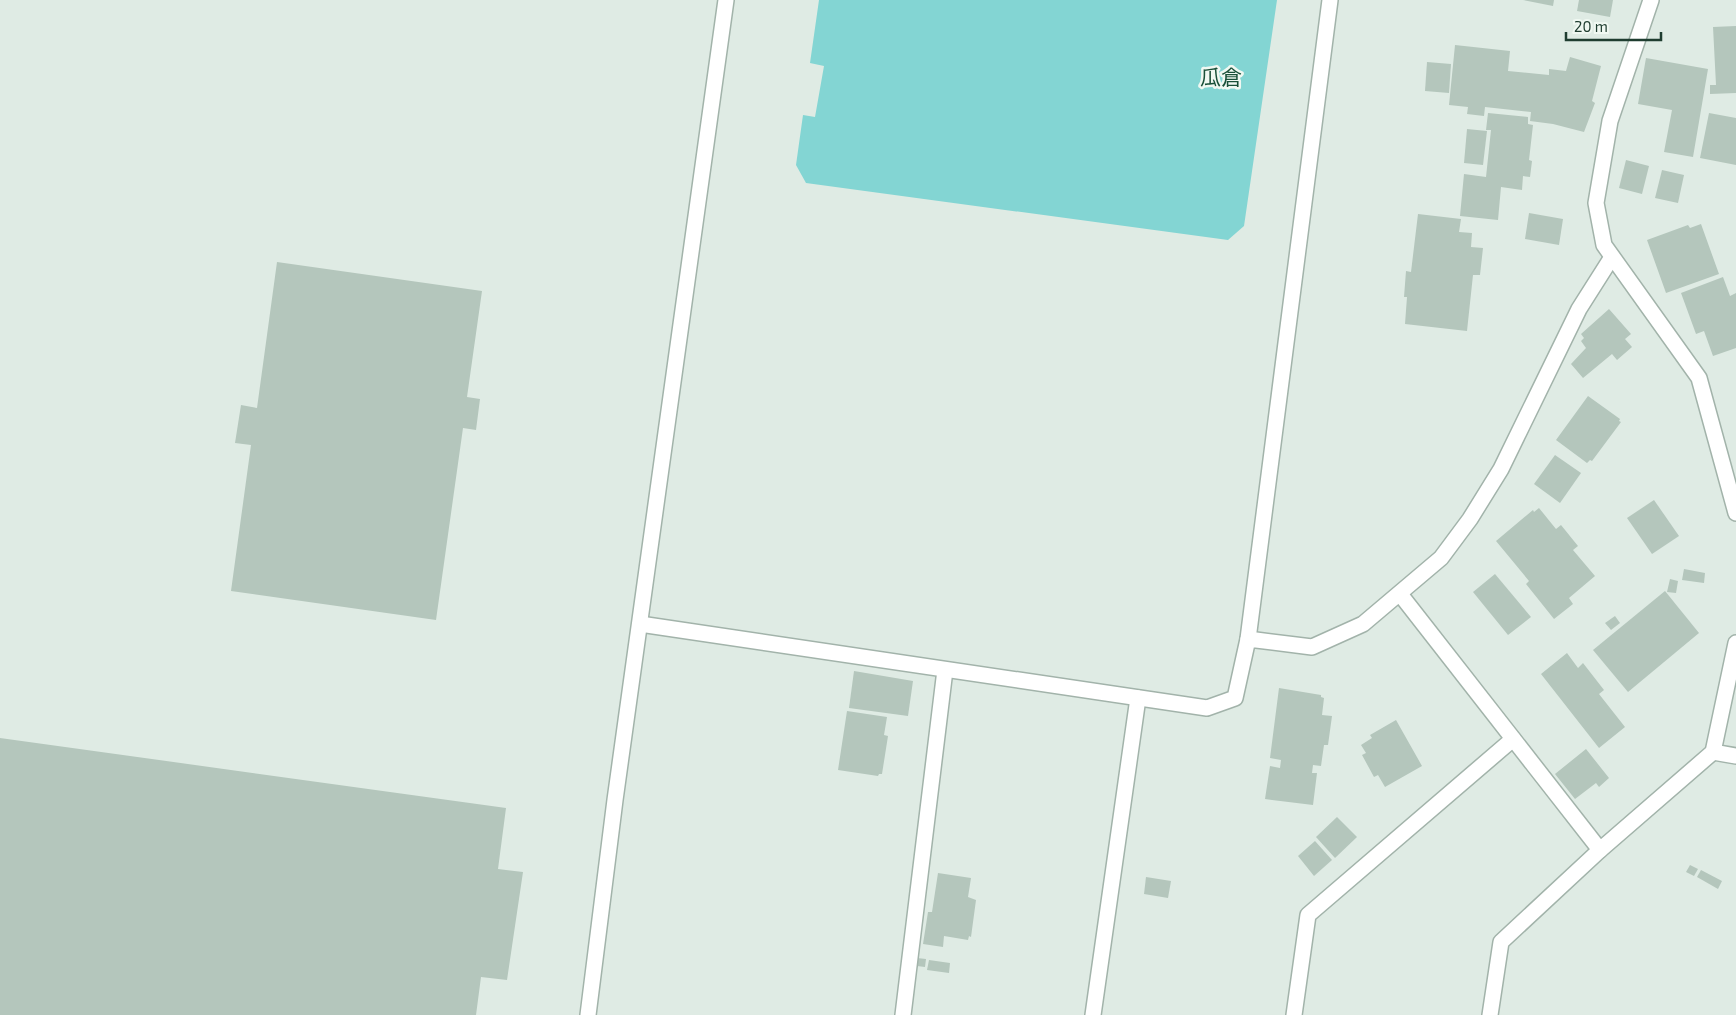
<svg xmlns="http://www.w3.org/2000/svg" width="1736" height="1015" font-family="'Exo 2','Noto Sans JP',sans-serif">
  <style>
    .water { fill: #83d5d3 }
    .building { fill: #b4c6bc }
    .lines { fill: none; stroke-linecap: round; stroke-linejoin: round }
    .minor-casing { stroke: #a2b3aa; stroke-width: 18 }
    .minor { stroke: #fff; stroke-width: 15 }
    .labels { text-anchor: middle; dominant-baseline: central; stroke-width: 5; stroke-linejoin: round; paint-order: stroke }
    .quarter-label { font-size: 21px; fill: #1a5039; stroke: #f0f8f2 }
  </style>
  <rect width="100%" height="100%" fill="#dfebe4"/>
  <!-- water -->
  <polygon class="water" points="819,0 1277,0 1244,226 1228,240 806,183 796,165 803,115 815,117 824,66 810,63"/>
  <!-- building -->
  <g class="building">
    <polygon points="1523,0 1554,0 1553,6"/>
    <polygon points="1579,0 1613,0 1610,17 1577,11"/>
    <polygon points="1736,26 1736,93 1710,94 1710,85 1716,85 1713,27"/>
    <polygon points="1455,45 1510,51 1508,71 1549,75 1549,69 1566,71 1570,57 1601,66 1592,101 1595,103 1584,132 1553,124 1530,121 1531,112 1485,107 1484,116 1467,114 1468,107 1449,105"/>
    <polygon points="1646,58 1708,69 1693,157 1664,152 1672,110 1638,104"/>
    <polygon points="1427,62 1451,64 1449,93 1425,91"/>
    <polygon points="1488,113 1528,117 1528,124 1533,125 1529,160 1532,161 1530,177 1523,176 1522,190 1501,187 1498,220 1460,216 1464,174 1486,177 1491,130 1486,130"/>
    <polygon points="1709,113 1736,118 1736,165 1700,158"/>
    <polygon points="1467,129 1487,131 1483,165 1464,163"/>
    <polygon points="1626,160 1649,166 1642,194 1619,188"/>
    <polygon points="1662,170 1684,175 1678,203 1655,198"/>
    <polygon points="1529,213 1563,219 1559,245 1525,239"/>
    <polygon points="1418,214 1461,219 1459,232 1472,233 1471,247 1483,248 1480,275 1473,275 1467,331 1405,324 1407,297 1404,297 1406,271 1411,272"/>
    <polygon points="1701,224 1719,274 1666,293 1647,240 1688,225 1690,228"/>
    <polygon points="277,262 482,291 467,397 480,399 476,430 463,428 436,620 231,591 251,445 235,443 241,405 257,408"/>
    <polygon points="1723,277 1730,296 1736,293 1736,348 1713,356 1704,331 1696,334 1681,293"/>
    <polygon points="1609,309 1631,334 1625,339 1632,347 1617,360 1612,354 1583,378 1571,364 1586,348 1581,341 1584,338 1581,334"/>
    <polygon points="1588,396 1620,419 1619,421 1621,422 1592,461 1590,460 1587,463 1556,440"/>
    <polygon points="1555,455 1581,473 1560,503 1534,484"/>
    <polygon points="1654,500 1679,536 1652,554 1627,518"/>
    <polygon points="1539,508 1556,529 1561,525 1578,546 1573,550 1595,576 1569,598 1573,604 1554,619 1526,584 1529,581 1496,541 1533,510 1534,512"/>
    <polygon points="1684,569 1705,573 1704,583 1682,580"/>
    <polygon points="1495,574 1531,617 1508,635 1473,592"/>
    <polygon points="1670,579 1678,581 1676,593 1667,592"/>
    <polygon points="1665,591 1699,633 1628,692 1593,650"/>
    <polygon points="1615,616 1620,623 1611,630 1605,623"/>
    <polygon points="1567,653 1578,668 1583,663 1604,690 1599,694 1625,727 1599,748 1541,674"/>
    <polygon points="854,671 913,681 908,716 849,708"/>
    <polygon points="1279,688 1321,695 1321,697 1324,698 1322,715 1332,716 1328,745 1324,745 1321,766 1313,765 1312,773 1317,773 1313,805 1265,799 1270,766 1280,768 1281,760 1270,758"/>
    <polygon points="847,711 887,717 884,735 888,736 882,774 879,774 878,776 838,770"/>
    <polygon points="1396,720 1422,766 1385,787 1378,775 1374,777 1362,755 1366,753 1361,745 1372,738 1370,735"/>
    <polygon points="0,738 506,808 498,869 523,872 507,980 481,977 476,1015 0,1015"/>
    <polygon points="1586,749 1609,778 1599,787 1596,783 1575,799 1555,774"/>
    <polygon points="1337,817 1357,837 1335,858 1316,837"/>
    <polygon points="1315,841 1332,860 1314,876 1298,856"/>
    <polygon points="1690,865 1698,869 1694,876 1686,872"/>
    <polygon points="1701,870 1722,881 1718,889 1697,877"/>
    <polygon points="938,873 971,878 968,897 976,900 971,937 969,936 968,940 944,936 943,947 923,944 928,912 932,912"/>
    <polygon points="1146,877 1171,881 1168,898 1144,894"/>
    <polygon points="917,958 926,959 925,967 917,966"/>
    <polygon points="929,960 950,963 949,973 927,970"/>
  </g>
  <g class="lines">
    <!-- minor casing -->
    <g class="minor-casing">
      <g id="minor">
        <polyline points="1651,0 1610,121 1596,203 1604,245 1699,378 1736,513"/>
        <polyline points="1400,594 1600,850"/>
        <polyline points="640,624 1207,708 1235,698 1248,639 1312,647 1363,624 1441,558 1470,519 1501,469 1579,309 1612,257"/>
        <polyline points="1248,639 1330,0"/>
        <polyline points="1713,752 1736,756"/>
        <polyline points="588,1015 615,800 726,0"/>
        <polyline points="903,1015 945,670"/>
        <polyline points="1093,1015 1138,698"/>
        <polyline points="1294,1015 1308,915 1513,739"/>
        <polyline points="1490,1015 1501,942 1600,850 1713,752 1736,643"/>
      </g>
    </g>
    <!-- minor -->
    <use href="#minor" class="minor"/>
  </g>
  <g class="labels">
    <!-- quarter labels -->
    <g class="quarter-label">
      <text x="1221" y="76">瓜倉</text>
    </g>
  </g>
  <!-- scale -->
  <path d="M1566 32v8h95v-8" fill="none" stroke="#1f3d30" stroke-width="2.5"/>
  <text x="1574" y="32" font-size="15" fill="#1f3d30" stroke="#f0f8f2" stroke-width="4" paint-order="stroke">20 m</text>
</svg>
